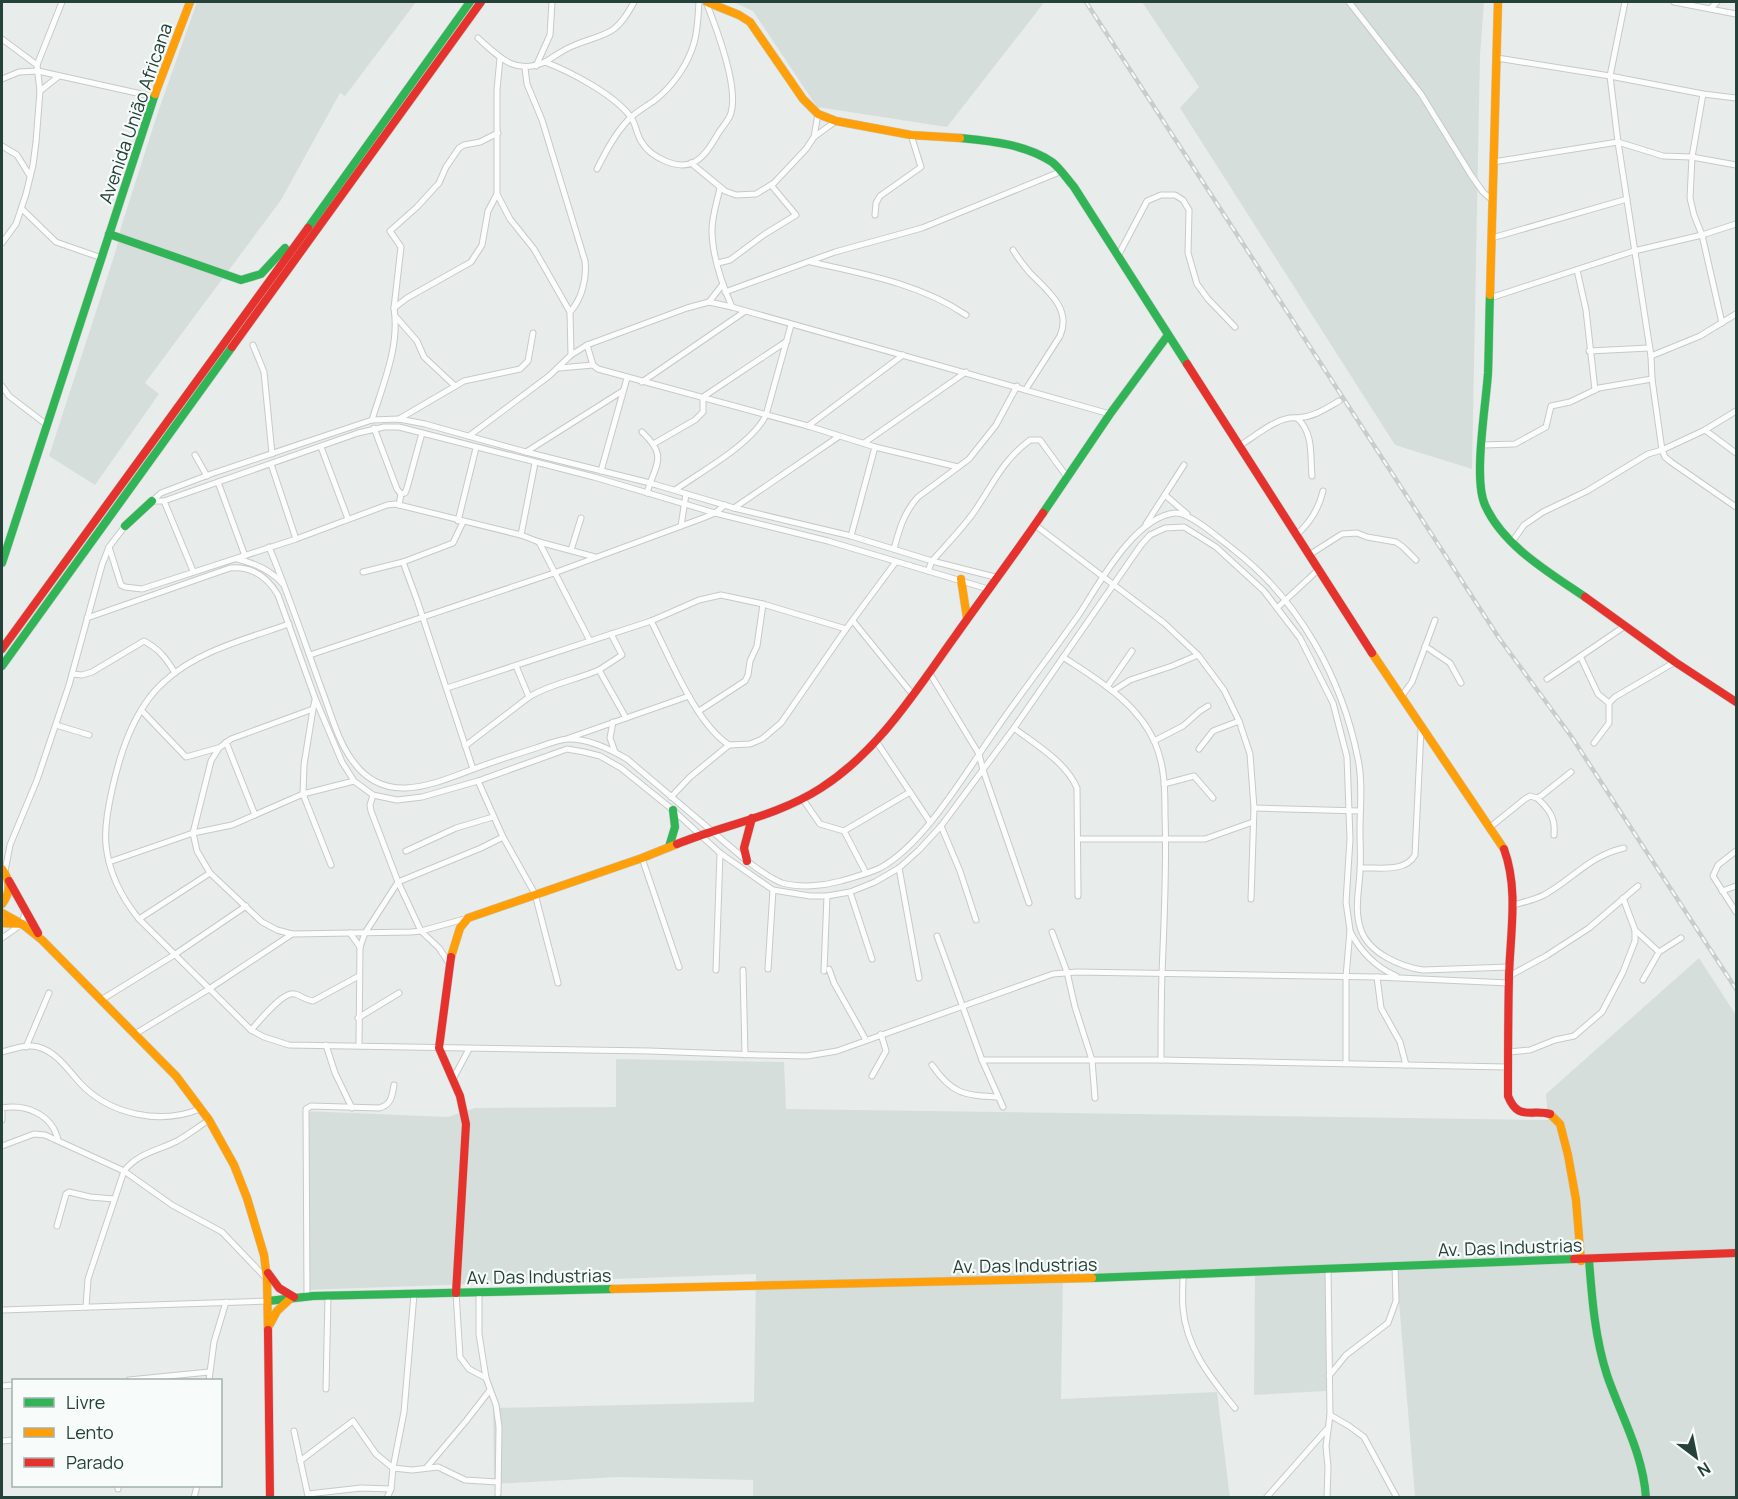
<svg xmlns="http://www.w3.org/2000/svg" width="1738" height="1499" font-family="Manrope,sans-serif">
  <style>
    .built { fill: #d6dedb }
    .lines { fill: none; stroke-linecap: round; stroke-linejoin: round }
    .street-casing { stroke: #c5cac8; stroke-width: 7 }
    .fast-casing { stroke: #c3cbc8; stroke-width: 9 }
    .slow-casing { stroke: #c3cbc8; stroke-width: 9 }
    .jam-casing { stroke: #c3cbc8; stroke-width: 9 }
    .street { stroke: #fcfcfc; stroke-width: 5 }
    .fast { stroke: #30b455; stroke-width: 8 }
    .slow { stroke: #ff9f0a; stroke-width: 8 }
    .jam { stroke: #e5322d; stroke-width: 8 }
    .rail-casing { stroke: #c9cdcc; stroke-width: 4.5 }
    .rail { stroke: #f7fbf9; stroke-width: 2; stroke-dasharray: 7; stroke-linecap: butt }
    .labels { text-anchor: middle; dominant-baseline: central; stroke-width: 4.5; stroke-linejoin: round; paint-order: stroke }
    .street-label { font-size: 18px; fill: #24423a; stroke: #f7fbf9 }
  </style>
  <rect width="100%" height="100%" fill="#e8edeb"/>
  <!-- built -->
  <g class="built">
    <polygon points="197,2 416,2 345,96 340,93 281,200 145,383 159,394 95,485 49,456 116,250 121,227 158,112"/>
    <polygon points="733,2 1040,2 1043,4 947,127 817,107 753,11"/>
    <polygon points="1142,2 1484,2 1480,56 1472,469 1395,445 1180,108 1199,87"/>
    <polygon points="1699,958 1736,1015 1736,1497 1415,1497 1396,1265 1326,1266 1327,1391 1254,1395 1255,1270 1063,1276 1061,1399 1217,1392 1230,1498 753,1498 753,1480 618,1477 494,1484 493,1408 754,1402 756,1274 304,1290 305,1111 448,1117 475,1108 616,1107 616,1059 784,1062 786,1109 1548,1120 1546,1094"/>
  </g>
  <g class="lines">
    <!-- street casing -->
    <g class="street-casing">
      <g id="street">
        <polyline points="1349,2 1421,94 1471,175 1483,192 1492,200"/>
        <polyline points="1625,2 1610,76 1618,142 1651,356 1652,379 1662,450 1665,457 1671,462 1736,507"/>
        <polyline points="1674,2 1736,14"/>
        <polyline points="1711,8 1717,2"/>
        <path d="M478,38C500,58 515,75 545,62C571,72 613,94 630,116C636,123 636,133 641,141C650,157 679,172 696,161C706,155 713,142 719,132C723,126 729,120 731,113C739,86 716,27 706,2"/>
        <polyline points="2,39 37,65"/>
        <polyline points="500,58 497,90 497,194 510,219 534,249 570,312 571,355"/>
        <polyline points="1497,58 1610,76 1703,94 1736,98"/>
        <path d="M545,62C555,56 564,49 575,45C608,32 616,36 634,2"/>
        <polyline points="536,66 550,35 552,2"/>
        <path d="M525,68L527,84L542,120L585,261C587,278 582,299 570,312"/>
        <polyline points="2,79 19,72 38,71 155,97"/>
        <polyline points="40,91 59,76"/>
        <polyline points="1703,94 1692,157 1690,198 1694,215 1702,235 1722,323"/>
        <polyline points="814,137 836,121"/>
        <polyline points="2,146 17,155 30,176"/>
        <polyline points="1493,162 1618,142 1663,156 1692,157 1736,165"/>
        <polyline points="691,163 725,191 736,195 756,194 774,183 806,149 814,137 818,114"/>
        <path d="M597,169C606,151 615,134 629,119C637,111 647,106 655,100C673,86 688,64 694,43C698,30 698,15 699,2"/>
        <path d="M720,188C717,202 712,216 712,230C712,256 722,284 732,307"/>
        <polyline points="22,209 56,242 102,258"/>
        <polyline points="875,215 876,203 880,196 921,167 911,135"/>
        <polyline points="1492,238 1627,199"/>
        <polyline points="2,243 16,224 26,194 33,165 36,142 40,91 37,65 62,2"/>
        <path d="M1013,250C1018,258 1024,266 1030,273C1047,290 1072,309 1060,336L1026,389"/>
        <polyline points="1118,256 1147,201 1161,195 1175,195 1183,200 1189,210 1188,253 1197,284 1208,299 1235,327"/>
        <path d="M811,262C864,274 921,284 966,315"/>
        <polyline points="718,263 730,260 765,234 796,215 771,185"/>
        <polyline points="1577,270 1586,310 1595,390"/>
        <polyline points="725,292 835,252 922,228 1062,171"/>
        <polyline points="1490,298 1634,251 1702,235 1736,224"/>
        <polyline points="709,302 723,284"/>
        <polyline points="394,308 407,298 471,262 482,245 488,211 497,194"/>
        <polyline points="396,317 417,341 424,357 455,386"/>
        <polyline points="253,345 264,372 272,454"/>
        <polyline points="587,345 593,365 598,369 808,426 875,447 958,467"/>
        <polyline points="1589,351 1649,348"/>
        <polyline points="1651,356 1700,336 1736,314"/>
        <polyline points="559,368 593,365"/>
        <polyline points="642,382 744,312"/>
        <polyline points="2,386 9,396 47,425"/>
        <path d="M1297,418C1314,417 1325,409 1339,401"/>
        <polyline points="399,419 464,381 520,369 528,361 533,333"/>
        <path d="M372,420C383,384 400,346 394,308L401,247L390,231L417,207L439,183L446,167L459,148L464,145L480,142L498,133"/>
        <polyline points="808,426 903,355"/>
        <polyline points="374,428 397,489 401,494"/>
        <polyline points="1705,430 1736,453"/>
        <path d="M642,432C669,457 655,464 647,493"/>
        <polyline points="469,436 549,376 571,355 587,345 687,308 709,302 732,307 1110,414"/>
        <polyline points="655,443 695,420 703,412 703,397 787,341"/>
        <polyline points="864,443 966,372"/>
        <polyline points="1483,445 1515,444 1546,427 1551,406 1570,402 1599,388 1652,379"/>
        <path d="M1239,446C1256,436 1277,416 1297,418C1314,433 1310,456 1312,476"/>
        <polyline points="321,447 348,519"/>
        <polyline points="526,452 621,392"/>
        <polyline points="195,455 207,476"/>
        <polyline points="271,464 296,539"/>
        <polyline points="601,471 627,378"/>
        <polyline points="218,482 245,556"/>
        <path d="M675,490C702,471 752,444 766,415L791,325"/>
        <polyline points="1165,495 1187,514"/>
        <polyline points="152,501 161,493 211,474 318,438 372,420 399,419 425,424 526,452 650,483 734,508 851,536 932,561 995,577"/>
        <polyline points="152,501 164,501 358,433 384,427 399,427 594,477 715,513 828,541 988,589"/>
        <polyline points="164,501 193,571"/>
        <polyline points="399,505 401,494 405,493 407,488 422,433"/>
        <polyline points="734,508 838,437"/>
        <polyline points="458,521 476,448"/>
        <polyline points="463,522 453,543 403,562 417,600 473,769"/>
        <polyline points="1146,524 1184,465"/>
        <polyline points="1035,525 1164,623 1198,655 1224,690 1239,721 1250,754 1254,808 1251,899"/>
        <polyline points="681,526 686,494"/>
        <polyline points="521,535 535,463"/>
        <path d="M1296,535C1309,524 1319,508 1323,491"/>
        <polyline points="851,536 875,447"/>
        <polyline points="539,542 590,641"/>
        <polyline points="1512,542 1524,525 1543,512 1587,491 1648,454 1662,450 1705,430 1736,411"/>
        <polyline points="109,547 121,585 125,587 142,589 296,539 387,505 395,504 521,535 539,542 595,557"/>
        <path d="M269,547C289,595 305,644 323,693C331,714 338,741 352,760C383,805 429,786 471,770C492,762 514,755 536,748C545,745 557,740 567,739C587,738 610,749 627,759L747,861C758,869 769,878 782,883C800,888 823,886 841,881C853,877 868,874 880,868C925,844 967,770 997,728C1024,689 1053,652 1080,613C1100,582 1135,517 1175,513C1190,512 1221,540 1234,550C1299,600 1342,678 1358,759C1363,781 1360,807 1360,830C1360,844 1361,858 1360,871C1359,891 1354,911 1361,930C1369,953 1401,967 1423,970L1509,967"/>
        <path d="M894,549C899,530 904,512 918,497L969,459L996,425L1017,386"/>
        <polyline points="571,550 581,518"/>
        <polyline points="1309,555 1342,534 1357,533 1367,537 1396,542 1403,547 1416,560"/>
        <path d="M237,559C254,563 271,570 283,584"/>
        <path d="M928,571L932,561C946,545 962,529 974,512C994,483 1001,462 1030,440H1040L1067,477"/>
        <polyline points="363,572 403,562"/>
        <polyline points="1277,608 1318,570"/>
        <path d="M87,618L230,568C252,566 267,576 278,595L315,698L342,762L354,781L373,795L397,800L422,797L478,781L567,749L584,752L600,756L621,768L673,810L720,853L773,890L810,896H827L850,892L875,882L899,868L919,850L941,826L1014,728L1141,545L1150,535L1165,528L1184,527L1216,547L1264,591L1300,638L1333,703L1347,757L1350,839L1346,902L1350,930L1346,977V1063"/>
        <path d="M651,621C670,657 695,723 729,745L750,744L762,739L781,723L846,629L895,563"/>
        <polyline points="853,621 913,695"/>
        <path d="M289,624C249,638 197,651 165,681C150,694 137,715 129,734C118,760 103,817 106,845C109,874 121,897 139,919L251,1030L264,1037L289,1045L649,1051L759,1055L807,1056L837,1051L1053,974L1077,972L1377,977L1509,983"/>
        <polyline points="611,634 622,655 599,670 626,718"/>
        <polyline points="1425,646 1450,663 1461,683"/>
        <polyline points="310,655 554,573 703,518 715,513 725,505"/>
        <path d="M1063,657C1098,680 1138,703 1155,743C1165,766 1165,791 1165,815C1167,868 1164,921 1162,974C1161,1003 1161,1032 1161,1060"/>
        <polyline points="1581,658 1598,694 1609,703"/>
        <polyline points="929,672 979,754 983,770 1029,903"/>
        <path d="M72,674L82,675L92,672L144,641C159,649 166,658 175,673"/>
        <polyline points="1547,679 1625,626"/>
        <polyline points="1107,687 1132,651"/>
        <polyline points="447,688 651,621 699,600 721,595 763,604 846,629"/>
        <polyline points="1113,691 1130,680 1172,666 1198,655"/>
        <path d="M529,697C550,684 576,680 599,670"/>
        <polyline points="1401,697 1412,682 1435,620"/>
        <polyline points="315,700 313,709 231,739 219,748 211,761 193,833 197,851 210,873 262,922 277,930 292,934 411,932 421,931 468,918"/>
        <polyline points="313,709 304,765 303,794 331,865"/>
        <polyline points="142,711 186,757 218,748"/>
        <polyline points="699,711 745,681 748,675 750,661 757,646 763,604"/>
        <polyline points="613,722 610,738 615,752"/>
        <polyline points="56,725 89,735"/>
        <path d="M1014,728C1036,745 1066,762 1077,788L1078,896"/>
        <polyline points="569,738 689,696"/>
        <polyline points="876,741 930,822"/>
        <polyline points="1154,741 1183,726 1200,711 1208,706"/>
        <polyline points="226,742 255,815"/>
        <polyline points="1594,743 1609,723 1609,703 1615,697 1675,662"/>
        <polyline points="465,746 529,697 516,666"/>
        <polyline points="1199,749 1213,731 1239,721"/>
        <polyline points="478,781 503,837 535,894 558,983"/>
        <polyline points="1164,784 1194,776 1213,798"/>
        <polyline points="373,795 370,805 371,811 398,882 421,931 439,948 449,963"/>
        <polyline points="671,797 690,777 729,745"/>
        <polyline points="802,798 820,824 844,831 910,792"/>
        <path d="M1537,798C1549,809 1556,818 1554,835"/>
        <polyline points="1254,808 1360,811"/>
        <polyline points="941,826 960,871 976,920"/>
        <polyline points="1489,828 1525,799 1530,796 1537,798 1541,796 1571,772"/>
        <polyline points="844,831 866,873"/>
        <polyline points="1078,839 1205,839 1253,822"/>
        <polyline points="406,851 456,828 493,817"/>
        <polyline points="1736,851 1718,865 1713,876 1736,912"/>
        <polyline points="642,858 679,967"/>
        <polyline points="109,862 193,833 232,825 303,794 354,781"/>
        <polyline points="899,868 919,978"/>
        <path d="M1360,868C1378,867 1405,873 1415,855L1421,729"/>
        <polyline points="5,871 10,845 37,780 69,685 102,565 109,547 125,526"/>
        <polyline points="1722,891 1736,886"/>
        <polyline points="850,892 872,959"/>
        <path d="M1513,905C1524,902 1534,900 1544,895C1573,879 1589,856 1624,848"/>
        <polyline points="139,919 210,873"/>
        <polyline points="1635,930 1659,952"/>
        <path d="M1350,931C1360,951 1376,967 1396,976"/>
        <polyline points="1052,932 1067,972 1075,1007 1092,1060 1095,1098"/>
        <polyline points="350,933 360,947"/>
        <polyline points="937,936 982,1060 1003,1107"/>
        <polyline points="2,938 22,924 25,912"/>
        <polyline points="768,969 773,890"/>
        <polyline points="829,969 834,983 866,1040"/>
        <polyline points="716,970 720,853"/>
        <polyline points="743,970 745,1055"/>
        <polyline points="824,971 827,896"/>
        <polyline points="1509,976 1546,956 1589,928 1638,886"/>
        <polyline points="1377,977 1381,1008 1400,1042 1406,1065"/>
        <polyline points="1643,980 1659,952 1681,938"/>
        <polyline points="101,1000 174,955 246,906"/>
        <polyline points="358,1018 399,993"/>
        <path d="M251,1030C259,1022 283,990 295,994C302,996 305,1000 313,1001L359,976"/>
        <polyline points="135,1034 209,989 292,934"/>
        <polyline points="326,1045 335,1073 352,1108"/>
        <polyline points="359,1045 360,947 365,933 398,882 481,848 503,837"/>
        <polyline points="26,1047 49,993"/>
        <path d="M2,1052C13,1049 27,1044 38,1047C57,1052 68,1070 80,1083C110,1115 160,1125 200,1109"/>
        <polyline points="1509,1052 1530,1050 1555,1040 1574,1036 1602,1012 1623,972 1635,941 1635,930 1623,898"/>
        <polyline points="982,1060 1161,1060 1507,1067"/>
        <path d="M932,1065C952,1094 963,1095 997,1097"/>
        <polyline points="872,1076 886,1051 881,1034"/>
        <polyline points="453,1079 469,1049"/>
        <path d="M2,1108C26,1104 52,1114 58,1140"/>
        <polyline points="2,1112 2,1120"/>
        <polyline points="2,1146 34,1134 45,1135 124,1171 172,1205 222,1232 266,1278"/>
        <polyline points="57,1226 66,1194 69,1192 90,1197 114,1199"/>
        <path d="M1183,1275C1183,1286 1182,1297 1183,1308C1186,1348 1211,1378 1235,1408"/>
        <polyline points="479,1292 479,1334 486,1378 496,1405 499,1427 498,1494"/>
        <polyline points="456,1293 460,1357 469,1369 486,1378"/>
        <path d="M307,1296L306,1109L311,1106L379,1108C391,1105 392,1097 394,1085"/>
        <path d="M86,1307L88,1279L124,1171C138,1153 157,1151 177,1141C188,1135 198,1127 209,1120"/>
        <polyline points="2,1310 268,1301"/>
        <polyline points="1329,1376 1346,1355 1388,1323 1396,1301 1395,1265"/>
        <polyline points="129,1380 209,1372"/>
        <polyline points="209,1380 214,1342 226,1302"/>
        <polyline points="2,1386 14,1385"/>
        <polyline points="326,1389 328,1296"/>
        <polyline points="1330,1415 1349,1426 1364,1437 1397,1498"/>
        <polyline points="294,1431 308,1496"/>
        <polyline points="2,1441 14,1440"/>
        <polyline points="300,1461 353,1421 376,1454 393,1468 412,1470 438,1467 465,1480 498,1482"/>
        <polyline points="427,1467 466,1421 490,1390"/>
        <polyline points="118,1489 118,1486"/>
        <polyline points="308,1494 361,1488 391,1489"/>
        <polyline points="194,1498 197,1486"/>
        <polyline points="387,1498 391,1489 393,1468 404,1412 414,1294"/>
        <polyline points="1266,1498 1327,1429"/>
        <polyline points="1327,1498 1328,1467 1326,1446 1330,1415 1328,1268"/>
      </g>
    </g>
    <!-- fast casing -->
    <g class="fast-casing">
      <g id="fast">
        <path d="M960,138C990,141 1025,144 1052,162C1060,168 1067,179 1074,187L1187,364"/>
        <polyline points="308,228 470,2"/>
        <polyline points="109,234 241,280 261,274 285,248"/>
        <path d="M1490,295C1489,321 1489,347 1488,373C1486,405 1473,479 1485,505C1503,546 1550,573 1585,597"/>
        <polyline points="1043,513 1110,414 1168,335"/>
        <polyline points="125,526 152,501"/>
        <polyline points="2,563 155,94"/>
        <polyline points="2,666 232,347"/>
        <polyline points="669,847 675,827 673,810"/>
        <path d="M1589,1260C1592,1299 1595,1338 1607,1375C1621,1416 1643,1453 1646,1498"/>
        <polyline points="1092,1278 1574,1259"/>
        <polyline points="268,1301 313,1296 613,1289"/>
      </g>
    </g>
    <!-- slow casing -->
    <g class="slow-casing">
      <g id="slow">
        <polyline points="707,2 739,15 750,22 803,99 818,114 836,121 911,135 960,138"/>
        <polyline points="155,94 190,2"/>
        <polyline points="1490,295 1498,2"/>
        <polyline points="961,579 967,618"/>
        <polyline points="1372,653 1504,849"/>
        <path d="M2,869C11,881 11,892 2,904"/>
        <polyline points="2,913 22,924 42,940 176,1076 209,1120 234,1165 247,1198 264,1255 267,1279 268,1330"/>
        <polyline points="2,923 22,924"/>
        <polyline points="451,957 460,928 468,918 642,858 677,844"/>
        <polyline points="1550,1114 1560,1124 1568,1155 1576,1200 1581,1261"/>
        <polyline points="613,1289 1092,1278"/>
        <polyline points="270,1324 277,1311 292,1297"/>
      </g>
    </g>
    <!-- jam casing -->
    <g class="jam-casing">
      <g id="jam">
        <polyline points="232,347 481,2"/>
        <polyline points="1187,364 1372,653"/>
        <polyline points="1585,597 1675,662 1736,702"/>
        <polyline points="2,649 308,228"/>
        <path d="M677,844C724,825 778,816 821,788C879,751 917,689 956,635C985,594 1015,554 1043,513"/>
        <path d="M1504,849C1519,890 1510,934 1509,977C1508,1016 1508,1056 1508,1096C1518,1121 1530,1109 1550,1114"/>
        <polyline points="747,861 744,848 752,818"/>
        <polyline points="9,881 38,933"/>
        <polyline points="451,957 439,1048 460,1096 466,1124 456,1293"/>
        <polyline points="1574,1259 1736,1253"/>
        <polyline points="268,1273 279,1288 294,1297"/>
        <polyline points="268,1330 270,1498"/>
      </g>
    </g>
    <!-- street -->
    <use href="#street" class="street"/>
    <!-- fast -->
    <use href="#fast" class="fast"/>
    <!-- slow -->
    <use href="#slow" class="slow"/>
    <!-- jam -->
    <use href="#jam" class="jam"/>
    <!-- rail casing -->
    <g class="rail-casing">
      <polyline id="rail" points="1086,2 1499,638 1571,736 1736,989"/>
    </g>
    <!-- rail -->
    <use href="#rail" class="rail"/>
  </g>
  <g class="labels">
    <!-- street labels -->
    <g class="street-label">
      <text transform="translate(135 113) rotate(-71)">Avenida União Africana</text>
      <text transform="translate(1510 1247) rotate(-2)">Av. Das Industrias</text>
      <text transform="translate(1025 1265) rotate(-1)">Av. Das Industrias</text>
      <text transform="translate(539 1276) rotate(-1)">Av. Das Industrias</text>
    </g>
  </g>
  <!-- border -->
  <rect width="1738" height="1499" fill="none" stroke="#24423a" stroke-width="6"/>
  <!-- legend -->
  <rect x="12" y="1379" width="210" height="108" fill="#f7fbf9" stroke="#a3b1ad" stroke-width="1.5"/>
  <rect x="24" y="1398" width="30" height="9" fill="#30b455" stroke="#a3b1ad" stroke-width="1.5"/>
  <text x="66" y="1409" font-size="18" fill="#24423a">Livre</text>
  <rect x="24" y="1428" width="30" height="9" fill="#ff9f0a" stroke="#a3b1ad" stroke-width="1.5"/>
  <text x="66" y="1439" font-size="18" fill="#24423a">Lento</text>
  <rect x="24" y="1458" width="30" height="9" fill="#e5322d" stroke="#a3b1ad" stroke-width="1.5"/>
  <text x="66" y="1469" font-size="18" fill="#24423a">Parado</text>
  <!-- north arrow -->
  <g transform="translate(1696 1457) rotate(148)" stroke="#f7fbf9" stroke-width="4.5" paint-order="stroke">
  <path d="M0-4.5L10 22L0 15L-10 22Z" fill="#24423a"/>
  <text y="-9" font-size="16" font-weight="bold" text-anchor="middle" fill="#24423a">N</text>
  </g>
</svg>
